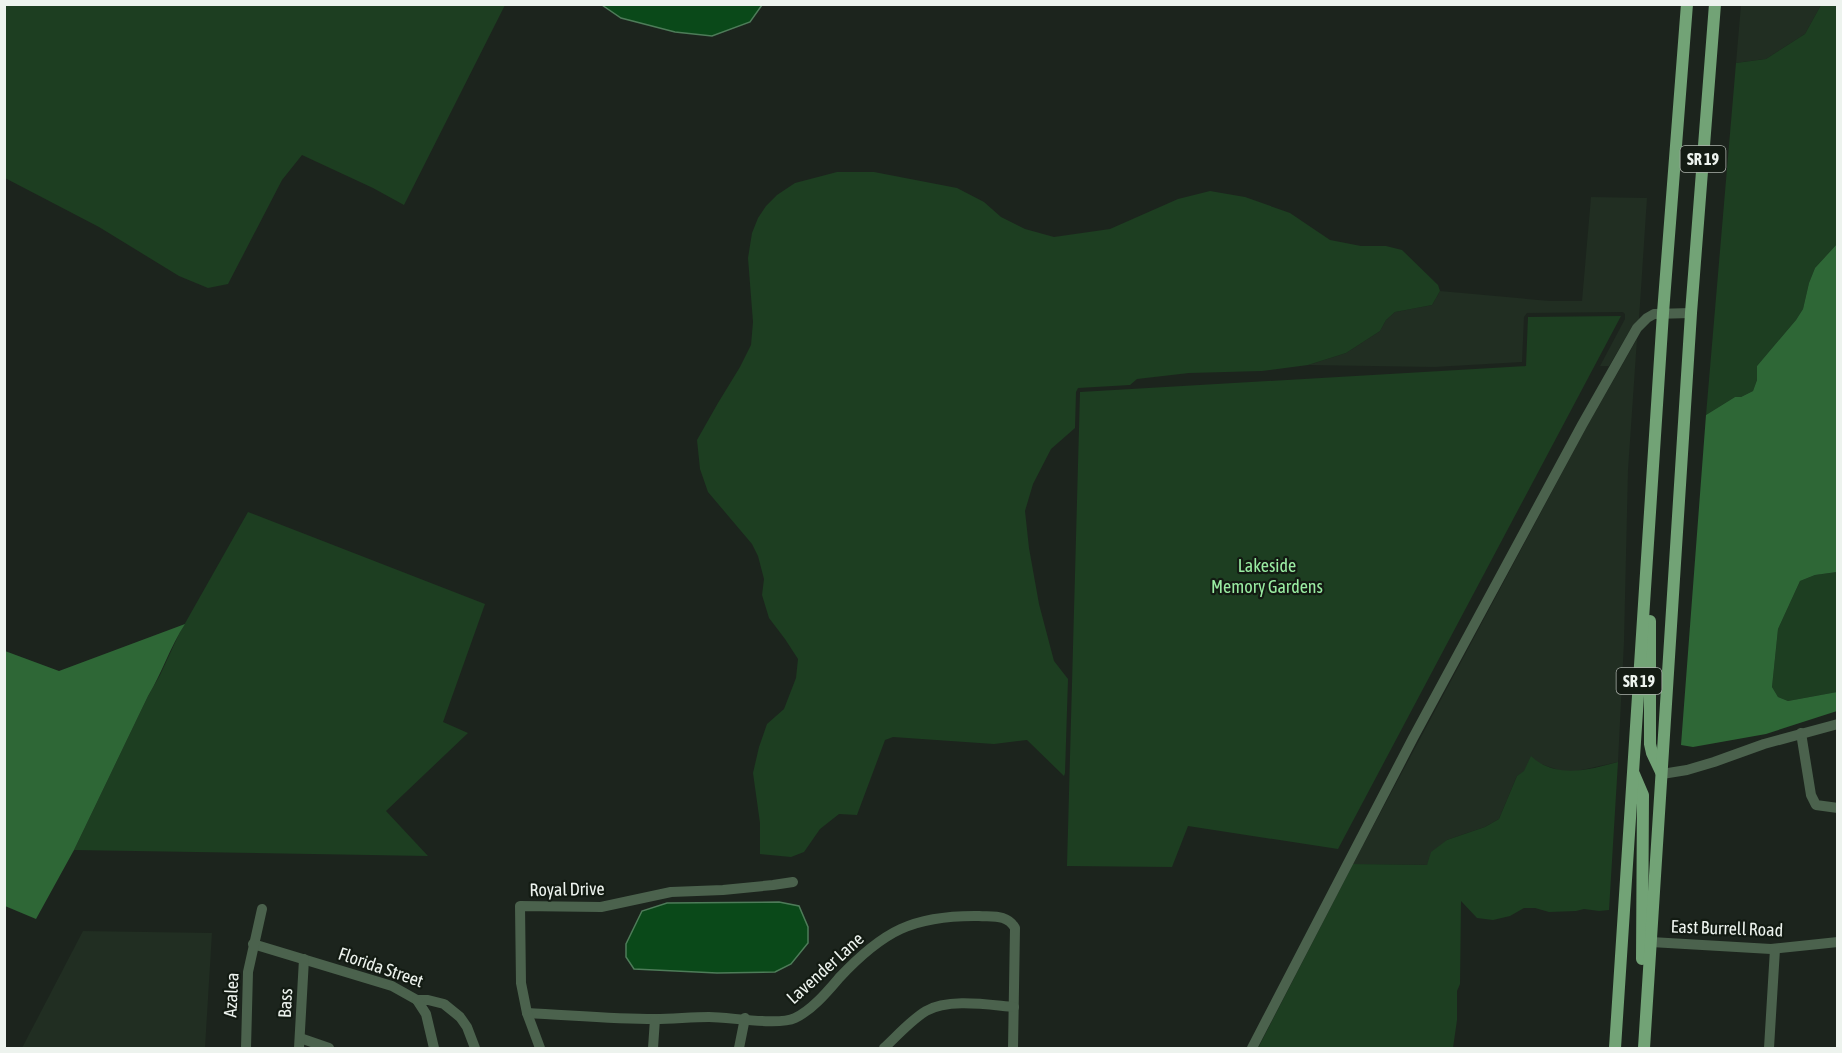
<svg xmlns="http://www.w3.org/2000/svg" width="1842" height="1053" font-family="'Asap Condensed',sans-serif">
  <style>
    .built { fill: #212e22 }
    .green { fill: #1d3e21 }
    .forest { fill: #2e6736 }
    .water { fill: #0a4919; stroke: #4e7c59; stroke-width: 1.5 }
    .lines { fill: none; stroke-linecap: round; stroke-linejoin: round }
    .minor { stroke: #4b624d; stroke-width: 10 }
    .major { stroke: #72a376; stroke-width: 12 }
    .labels { text-anchor: middle; dominant-baseline: central; stroke-width: 4.5; stroke-linejoin: round; paint-order: stroke }
    .shield { fill: #131b13; stroke: #acb2ac; stroke-width: 1.5 }
    .shield-label { font-size: 16px; font-weight: bold; fill: #edf3ee }
    .park-label { font-size: 18px; fill: #9aeca2; stroke: #131b13 }
    .street-label { font-size: 18px; fill: #edf3ee; stroke: #131b13 }
  </style>
  <rect width="100%" height="100%" fill="#1c241d"/>
  <!-- built -->
  <g class="built">
    <polygon points="1741,5 1821,5 1805,34 1766,59 1736,63"/>
    <polygon points="1591,197 1647,198 1639,319 1633,325 1609,366 1600,366 1625,319 1625,314 1623,312 1527,313 1524,317 1522,362 1434,367 1308,365 1346,353 1380,331 1386,320 1395,312 1432,305 1440,291 1550,301 1582,301"/>
    <polygon points="1637,339 1628,470 1624,642 1618,762 1577,771 1561,771 1538,763 1517,776 1499,819 1485,827 1447,840 1427,865 1353,864 1586,428"/>
    <polygon points="83,931 212,933 205,1048 22,1048"/>
  </g>
  <!-- green -->
  <g class="green">
    <polygon points="4,5 5,4 505,5 404,205 373,188 302,155 282,180 228,284 208,288 179,276 99,227 5,178"/>
    <polygon points="1821,5 1837,5 1837,244 1815,268 1809,283 1803,309 1796,320 1757,366 1757,380 1753,391 1741,397 1735,397 1706,415 1736,63 1766,59 1805,34"/>
    <polygon points="837,172 874,172 957,188 984,202 1001,217 1025,229 1054,237 1110,229 1178,199 1210,191 1245,197 1290,213 1330,240 1361,246 1386,246 1402,250 1438,285 1440,291 1432,305 1395,312 1386,320 1380,331 1346,353 1308,365 1262,371 1189,373 1137,379 1130,385 1078,388 1076,392 1075,428 1051,449 1033,484 1025,511 1029,548 1039,604 1054,661 1068,679 1065,773 1064,776 1027,740 994,744 893,737 885,740 857,815 839,814 820,829 804,852 791,857 760,854 760,823 753,773 759,747 767,724 784,709 796,678 798,659 785,639 769,618 762,595 764,579 758,556 752,544 708,492 700,469 697,440 718,403 740,367 751,345 753,322 748,258 752,233 758,218 766,206 777,195 795,183"/>
    <polygon points="1621,316 1338,849 1188,826 1172,867 1067,866 1080,392 1526,366 1528,317"/>
    <polygon points="248,512 485,604 443,722 468,733 386,811 428,856 74,850 148,696 160,675 179,634"/>
    <polygon points="1837,572 1837,692 1788,701 1778,697 1772,687 1778,629 1800,581 1815,575"/>
    <path d="M1531,756C1555,779 1589,770 1618,762L1609,910L1599,911L1584,909L1576,911L1549,912L1535,908H1524L1510,916L1493,920L1477,918L1461,901L1460,984L1457,991V1020L1453,1048H1258L1353,864L1427,865L1431,852L1447,840L1485,827L1499,819L1517,776L1524,771Z"/>
  </g>
  <!-- forest -->
  <g class="forest">
    <polygon points="1837,244 1837,572 1815,575 1800,581 1778,629 1772,687 1778,697 1788,701 1837,692 1837,711 1766,734 1693,747 1681,745 1706,415 1735,397 1741,397 1753,391 1757,380 1757,366 1796,320 1803,309 1809,283 1815,268"/>
    <path d="M185,624C170,647 162,673 148,696L74,850L36,919L5,906V651L59,671Z"/>
  </g>
  <!-- water -->
  <g class="water">
    <polygon points="602,5 762,5 750,22 712,36 675,32 621,18"/>
    <polygon points="779,902 799,906 808,927 808,943 791,964 775,972 717,973 634,969 626,957 626,944 642,911 667,903"/>
  </g>
  <g class="lines">
    <!-- minor -->
    <g class="minor">
      <polyline points="1801,733 1811,795 1816,805 1838,808"/>
      <polyline points="1662,774 1687,770 1714,762 1764,744 1838,724"/>
      <polyline points="1651,942 1771,949 1838,942"/>
      <polyline points="253,944 392,986 417,1000 428,1000 444,1004 460,1017 467,1027 475,1048"/>
      <polyline points="417,1000 426,1014 434,1048"/>
      <path d="M527,1013C570,1015 612,1019 655,1019C673,1019 691,1017 709,1017C730,1017 778,1026 795,1018C812,1010 827,992 839,978C883,931 913,915 979,916C993,917 1007,914 1015,928L1013,1048"/>
      <polyline points="300,1038 329,1048"/>
      <polyline points="246,1048 248,972 262,909"/>
      <polyline points="299,1048 304,959"/>
      <polyline points="540,1048 527,1013 521,983 520,906 601,907 671,892 723,890 773,885 793,882"/>
      <polyline points="653,1048 655,1019"/>
      <polyline points="739,1048 745,1018"/>
      <path d="M884,1048C897,1036 911,1020 926,1011C949,998 989,1005 1014,1007"/>
      <polyline points="1252,1048 1413,738 1582,425 1637,328 1647,318 1654,314 1691,313"/>
      <polyline points="1769,1048 1775,949"/>
    </g>
    <!-- major -->
    <g class="major">
      <polyline points="1650,621 1650,744 1652,753 1661,772"/>
      <polyline points="1634,774 1643,795 1642,959"/>
      <polyline points="1615,1048 1663,313 1687,4"/>
      <polyline points="1644,1048 1691,313 1715,4"/>
    </g>
  </g>
  <g class="labels">
    <!-- shield labels -->
    <g class="shield">
      <rect x="1680.5" y="146" width="45" height="26" rx="4.5"/>
      <rect x="1616.5" y="668" width="45" height="26" rx="4.5"/>
    </g>
    <g class="shield-label">
      <text x="1703" y="159">SR 19</text>
      <text x="1639" y="681">SR 19</text>
    </g>
    <!-- park labels -->
    <g class="park-label">
      <text x="1267" y="565">Lakeside<tspan x="1267" dy="21">Memory Gardens</tspan></text>
    </g>
    <!-- street labels -->
    <g class="street-label">
      <text transform="translate(567 889) rotate(-1)">Royal Drive</text>
      <text transform="translate(1727 928) rotate(2)">East Burrell Road</text>
      <text transform="translate(381 967) rotate(19)">Florida Street</text>
      <text transform="translate(825 968) rotate(-42)">Lavender Lane</text>
      <text transform="translate(231 995) rotate(-87)">Azalea</text>
      <text transform="translate(285 1003) rotate(-87)">Bass</text>
    </g>
  </g>
  <!-- border -->
  <rect width="1842" height="1053" fill="none" stroke="#edf3ee" stroke-width="12"/>
</svg>
